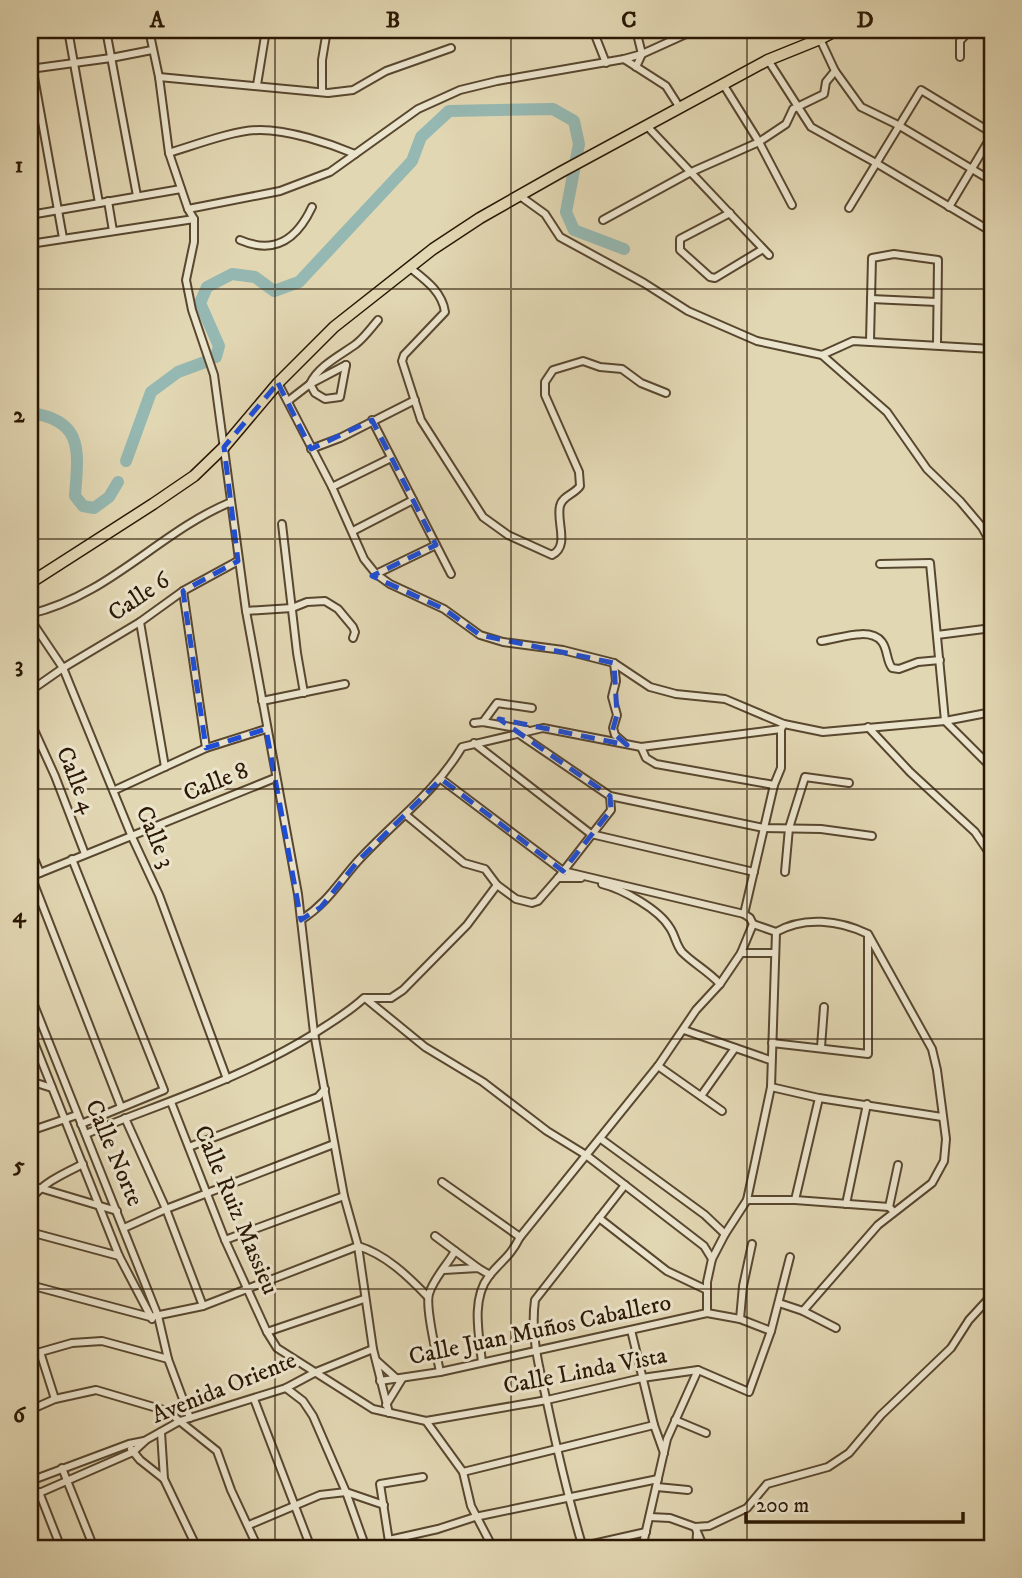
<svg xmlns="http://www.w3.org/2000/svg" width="1022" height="1578" font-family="'IM FELL DW Pica',serif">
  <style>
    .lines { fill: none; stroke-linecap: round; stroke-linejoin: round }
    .river { stroke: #95b8b2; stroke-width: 12 }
    .street-casing { stroke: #58472f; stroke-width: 10 }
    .primary-casing { stroke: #2a1703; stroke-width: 13 }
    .street { stroke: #ece5ce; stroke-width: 6 }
    .primary { stroke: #e2d7b3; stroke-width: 10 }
    .marked { fill: none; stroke: #1d4ed8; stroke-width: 5; stroke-dasharray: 14 9; stroke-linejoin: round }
    .grid { fill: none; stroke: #2a1703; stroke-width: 2; stroke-opacity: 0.55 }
    .labels { text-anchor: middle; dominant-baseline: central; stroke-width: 6; stroke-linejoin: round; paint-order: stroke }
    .street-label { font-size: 24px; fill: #2a1703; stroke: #ece5ce }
    .neatline { fill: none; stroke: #2a1703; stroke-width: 2.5 }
    .grid-label { font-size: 23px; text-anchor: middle; font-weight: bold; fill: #2a1703 }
  </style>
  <rect width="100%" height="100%" fill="#e2d7b3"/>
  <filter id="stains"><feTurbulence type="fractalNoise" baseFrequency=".00286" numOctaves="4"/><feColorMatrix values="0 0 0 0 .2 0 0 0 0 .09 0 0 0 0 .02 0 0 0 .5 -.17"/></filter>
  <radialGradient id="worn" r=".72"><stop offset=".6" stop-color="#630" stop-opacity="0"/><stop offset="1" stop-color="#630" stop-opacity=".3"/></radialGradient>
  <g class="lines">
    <!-- river -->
    <g class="river">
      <polyline points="216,357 219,346 200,303 207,287 232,274 255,277 274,291 299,282 412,161 421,137 449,111 553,109 574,121 579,144 566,212 574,230 624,249"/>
      <path d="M30,413C85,420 78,453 75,496L83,506L94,508L109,497L118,482"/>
      <polyline points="126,461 151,392 178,372 205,362"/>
    </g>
    <!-- street casing -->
    <g class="street-casing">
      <g id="street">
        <polyline points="68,30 99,203"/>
        <polyline points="106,30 137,196"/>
        <polyline points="149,30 159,77 169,153 188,209 194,219 194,242 186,280 192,310 214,375 246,611 298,894 314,1033 344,1196 358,1246 373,1349 389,1413"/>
        <polyline points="347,30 369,34 407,30"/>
        <polyline points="593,30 606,63"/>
        <polyline points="636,30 642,54 636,67"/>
        <polyline points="30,55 63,238"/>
        <polyline points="960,57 960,41 970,30"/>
        <polyline points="624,59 666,86 680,108"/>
        <polyline points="768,60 811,127 876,163 992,232"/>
        <polyline points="30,69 111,58 152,50"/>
        <polyline points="835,71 861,107 898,125 992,181"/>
        <polyline points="159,77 328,93 353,90 386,71 451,48"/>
        <polyline points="723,84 759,142 792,205"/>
        <polyline points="257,85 266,30"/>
        <polyline points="322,92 322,60 327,30"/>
        <polyline points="647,126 769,255"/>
        <path d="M169,153C195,145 234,130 260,130C289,130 329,143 355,154"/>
        <polyline points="520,196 545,214 560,237 644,283 688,311 757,341 822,355 853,341 992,349"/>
        <polyline points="108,201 113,231"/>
        <polyline points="949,207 992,135"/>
        <polyline points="849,208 921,90 992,133"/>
        <polyline points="188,209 280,191 330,172 418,109 460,90 497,81 624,59 642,54 695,30"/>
        <polyline points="730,213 680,239 680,250 710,277 715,278 763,249"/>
        <polyline points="30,215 181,189"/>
        <polyline points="603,220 689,173 759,142 786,124 793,109 824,94 826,82 835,71 820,39"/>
        <path d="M240,240C275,255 297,239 312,207"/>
        <polyline points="30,244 194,219"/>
        <path d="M409,267C424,279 442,291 445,312L404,355L402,361L421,420L483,517L508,535L552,555C570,546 556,522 560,506C562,496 575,494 580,486L579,472L545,395V382L553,370L583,361L600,367L622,369L641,383L666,393"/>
        <polyline points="871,299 937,302"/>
        <polyline points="870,341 872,258 894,254 938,260 937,344"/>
        <polyline points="822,355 887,412 927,469 960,501 982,527 989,540 992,644"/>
        <path d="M346,365L340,397L325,399L315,393L310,384C318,366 341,355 356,344C365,337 371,328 378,320"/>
        <polyline points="278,383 332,487 364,559 376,574 390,584 444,609 480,635 503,642 563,650 614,663 650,687 676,694 725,699 784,724 823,732 945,721 992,712"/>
        <polyline points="288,401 310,384 346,365"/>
        <polyline points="372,420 451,574"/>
        <polyline points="311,449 340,438 415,400"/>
        <polyline points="332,487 391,458"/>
        <polyline points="282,524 297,653 304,693"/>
        <polyline points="353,531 413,500"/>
        <polyline points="880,564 930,563 945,721 992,768"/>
        <polyline points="376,574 436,545"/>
        <polyline points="183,591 206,748"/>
        <polyline points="246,611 292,608 307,602 325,601 338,609 353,627 355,632 353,638"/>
        <path d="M30,614C110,595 159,532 231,502"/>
        <polyline points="30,619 63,668 132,837 159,895 227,1079"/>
        <polyline points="140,622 165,767"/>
        <polyline points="937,635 992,628"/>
        <path d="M821,641C838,639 870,626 882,642C888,650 886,660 892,668L899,669L918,662L940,660"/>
        <polyline points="614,663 616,681 612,697 617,715 613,728 615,735 624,743"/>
        <polyline points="30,691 63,668 140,622 183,591 238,561"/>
        <polyline points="262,701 345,684"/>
        <polyline points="30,721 55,776 85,854"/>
        <polyline points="483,722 497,703 532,708"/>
        <polyline points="474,723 483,722 527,730"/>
        <polyline points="868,727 910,772 975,832 992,857"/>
        <polyline points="519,734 610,796 764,828 821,829 872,836"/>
        <polyline points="474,743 591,834 754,872"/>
        <polyline points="641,747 646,758 656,764 774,785"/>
        <path d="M441,779L563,871L744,914L750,918L753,924L741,953L720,984L696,1010L658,1066L520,1237C510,1257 502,1260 489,1276C471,1299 479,1335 482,1362"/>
        <polyline points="115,790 206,748 266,729"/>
        <polyline points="406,815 464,863 485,869 497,885 516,899 532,903 538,901 558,878 611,810 610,796"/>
        <polyline points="30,849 40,873"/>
        <polyline points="72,859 164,1090 81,1124"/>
        <polyline points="785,872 789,828 805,777 849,783"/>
        <polyline points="31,876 121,1107"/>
        <polyline points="30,877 275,778"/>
        <polyline points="558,878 581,878"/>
        <path d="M602,884C622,889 659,909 670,928C675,935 676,945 682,952C694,964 708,971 720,984"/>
        <polyline points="744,914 774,785 781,768 781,729"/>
        <path d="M301,920C327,903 337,885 357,862C392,823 435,793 462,747L543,728L641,747L781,729L784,724"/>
        <polyline points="753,924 776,932"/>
        <path d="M776,932C804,916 839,920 868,934L932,1049L937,1070L946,1139L944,1161L932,1183L878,1225L803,1311"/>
        <polyline points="741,953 774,953"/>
        <polyline points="30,995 158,1316 168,1359 190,1418"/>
        <polyline points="365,998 425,1047 483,1082 547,1131 586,1155 704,1246 712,1259"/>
        <polyline points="684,1030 770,1060"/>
        <polyline points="30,1032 119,1256 152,1319"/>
        <polyline points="772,1043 868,1054 868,935"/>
        <polyline points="821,1047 824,1007"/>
        <polyline points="658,1066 722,1111"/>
        <polyline points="30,1081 52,1088"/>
        <polyline points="771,1087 819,1098 942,1117"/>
        <polyline points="701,1096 735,1048"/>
        <polyline points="171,1102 225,1240 267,1332 277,1348 373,1409 426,1421 463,1472 471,1506 493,1548"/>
        <polyline points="125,1118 166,1209 203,1306"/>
        <polyline points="30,1131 77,1115"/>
        <path d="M86,1134C162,1103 241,1079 312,1035C330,1023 348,1013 364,998H391L403,990L467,925L497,885"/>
        <polyline points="601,1139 705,1215 725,1234"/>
        <polyline points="189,1147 318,1097 325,1089"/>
        <polyline points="442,1182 520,1237"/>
        <polyline points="40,1188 117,1211"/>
        <path d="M30,1200C44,1182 63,1174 83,1164"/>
        <polyline points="747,1200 795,1200 889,1207 894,1212"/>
        <polyline points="795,1200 819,1098"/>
        <polyline points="846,1204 867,1104"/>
        <polyline points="889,1207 898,1165"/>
        <polyline points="599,1218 667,1271 707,1290"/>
        <polyline points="124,1228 166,1209 334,1144"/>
        <polyline points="30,1232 119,1256"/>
        <polyline points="435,1236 478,1268"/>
        <polyline points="225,1240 344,1196"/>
        <polyline points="444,1270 478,1268 490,1275"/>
        <path d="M30,1285L150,1317L203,1306L358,1246C385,1254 408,1276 428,1297"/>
        <polyline points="779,1303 803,1311 836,1328"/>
        <polyline points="707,1313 707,1282 712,1259 725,1234 747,1200 771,1087 776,932"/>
        <polyline points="740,1319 743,1286 752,1244"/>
        <polyline points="631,1330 654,1425 664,1453"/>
        <polyline points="267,1332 364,1299"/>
        <polyline points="40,1352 55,1399"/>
        <polyline points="30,1355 72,1343 102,1341 168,1359"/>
        <polyline points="377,1361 397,1379"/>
        <path d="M440,1372C437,1356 425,1307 429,1294C433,1279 448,1264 455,1251"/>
        <polyline points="380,1381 440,1372 707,1313 740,1319 771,1331"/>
        <polyline points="286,1388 303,1401 313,1416 346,1492 366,1548"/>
        <polyline points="254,1399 311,1548"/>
        <polyline points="386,1405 402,1379"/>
        <polyline points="30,1410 55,1399 96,1390 167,1411 217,1451 231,1490 258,1548"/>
        <polyline points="675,1420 706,1433"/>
        <polyline points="426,1421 547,1400 642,1378 698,1370 749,1392 771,1331 790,1257"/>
        <polyline points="161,1432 164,1479 197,1548"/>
        <polyline points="131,1449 140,1460 164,1479"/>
        <polyline points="62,1468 94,1548"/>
        <polyline points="463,1472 654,1425"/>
        <polyline points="30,1481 129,1444 144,1441"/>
        <polyline points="657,1487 688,1490"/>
        <polyline points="39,1492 61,1548"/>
        <polyline points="30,1497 133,1452 146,1440 180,1421 286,1388 316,1372 373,1349"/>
        <polyline points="650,1517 670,1518 695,1527 709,1526 747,1508 767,1484 828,1467 849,1453 881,1415 951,1348 969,1320 992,1295"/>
        <polyline points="249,1525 320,1495 346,1492 384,1505"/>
        <polyline points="695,1527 704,1548"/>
        <polyline points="389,1540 438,1529 475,1517 658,1479"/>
        <polyline points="390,1548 380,1484 423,1477"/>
        <polyline points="575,1548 646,1532"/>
        <path d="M583,1548C569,1501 558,1454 548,1407C540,1370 530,1337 535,1300L625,1185"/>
        <polyline points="642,1548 667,1439 698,1370"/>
        <polyline points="696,1548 697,1533"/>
      </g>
    </g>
    <!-- primary casing -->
    <g class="primary-casing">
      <polyline id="primary" points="30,583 153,504 194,476 224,447 278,383 334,327 433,249 480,218 561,172 768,60 820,39 837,30"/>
    </g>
    <!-- street -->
    <use href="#street" class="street"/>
    <!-- primary -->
    <use href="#primary" class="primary"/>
  </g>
  <!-- marked area -->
  <path class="marked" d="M278,383L311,449L372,420L436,545L372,576L444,609L480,635L614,663L617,715L612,732L627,745L499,719L610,796L611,810L563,871L441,779L358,861L321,907L301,920L266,729L206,748L183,591L238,561L224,447Z"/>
  <!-- grid -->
  <path class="grid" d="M275,30V1548M511,30V1548M747,30V1548M30,289H992M30,539H992M30,789H992M30,1039H992M30,1289H992"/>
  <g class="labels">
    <!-- street labels -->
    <g class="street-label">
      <text transform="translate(139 597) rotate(-34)">Calle 6</text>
      <text transform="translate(76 780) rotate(68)">Calle 4</text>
      <text transform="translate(216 782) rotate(-22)">Calle 8</text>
      <text transform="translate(155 837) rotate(67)">Calle 3</text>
      <text transform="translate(114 1153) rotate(67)">Calle Norte</text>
      <text transform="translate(236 1210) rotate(67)">Calle Ruiz Massieu</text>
      <text transform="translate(540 1330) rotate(-12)">Calle Juan Muños Caballero</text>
      <text transform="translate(585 1371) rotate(-11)">Calle Linda Vista</text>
      <text transform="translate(224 1388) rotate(-22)">Avenida Oriente</text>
    </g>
  </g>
  <!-- margin -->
  <rect width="1022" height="1578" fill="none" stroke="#e2d7b3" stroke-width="77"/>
  <!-- scale -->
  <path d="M746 1512v10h217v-10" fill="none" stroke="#2a1703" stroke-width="3.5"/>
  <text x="756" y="1512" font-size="21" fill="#2a1703" stroke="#ece5ce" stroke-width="5" paint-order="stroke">200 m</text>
  <rect x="38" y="38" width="946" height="1502" class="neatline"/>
  <g class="grid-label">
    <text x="157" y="27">A</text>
    <text x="393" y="27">B</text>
    <text x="629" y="27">C</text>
    <text x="865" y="27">D</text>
    <text x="19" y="172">1</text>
    <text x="19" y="422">2</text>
    <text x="19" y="672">3</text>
    <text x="19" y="922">4</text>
    <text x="19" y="1172">5</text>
    <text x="19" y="1422">6</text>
  </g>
  <rect width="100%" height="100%" filter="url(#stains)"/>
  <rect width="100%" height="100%" fill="url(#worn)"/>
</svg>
